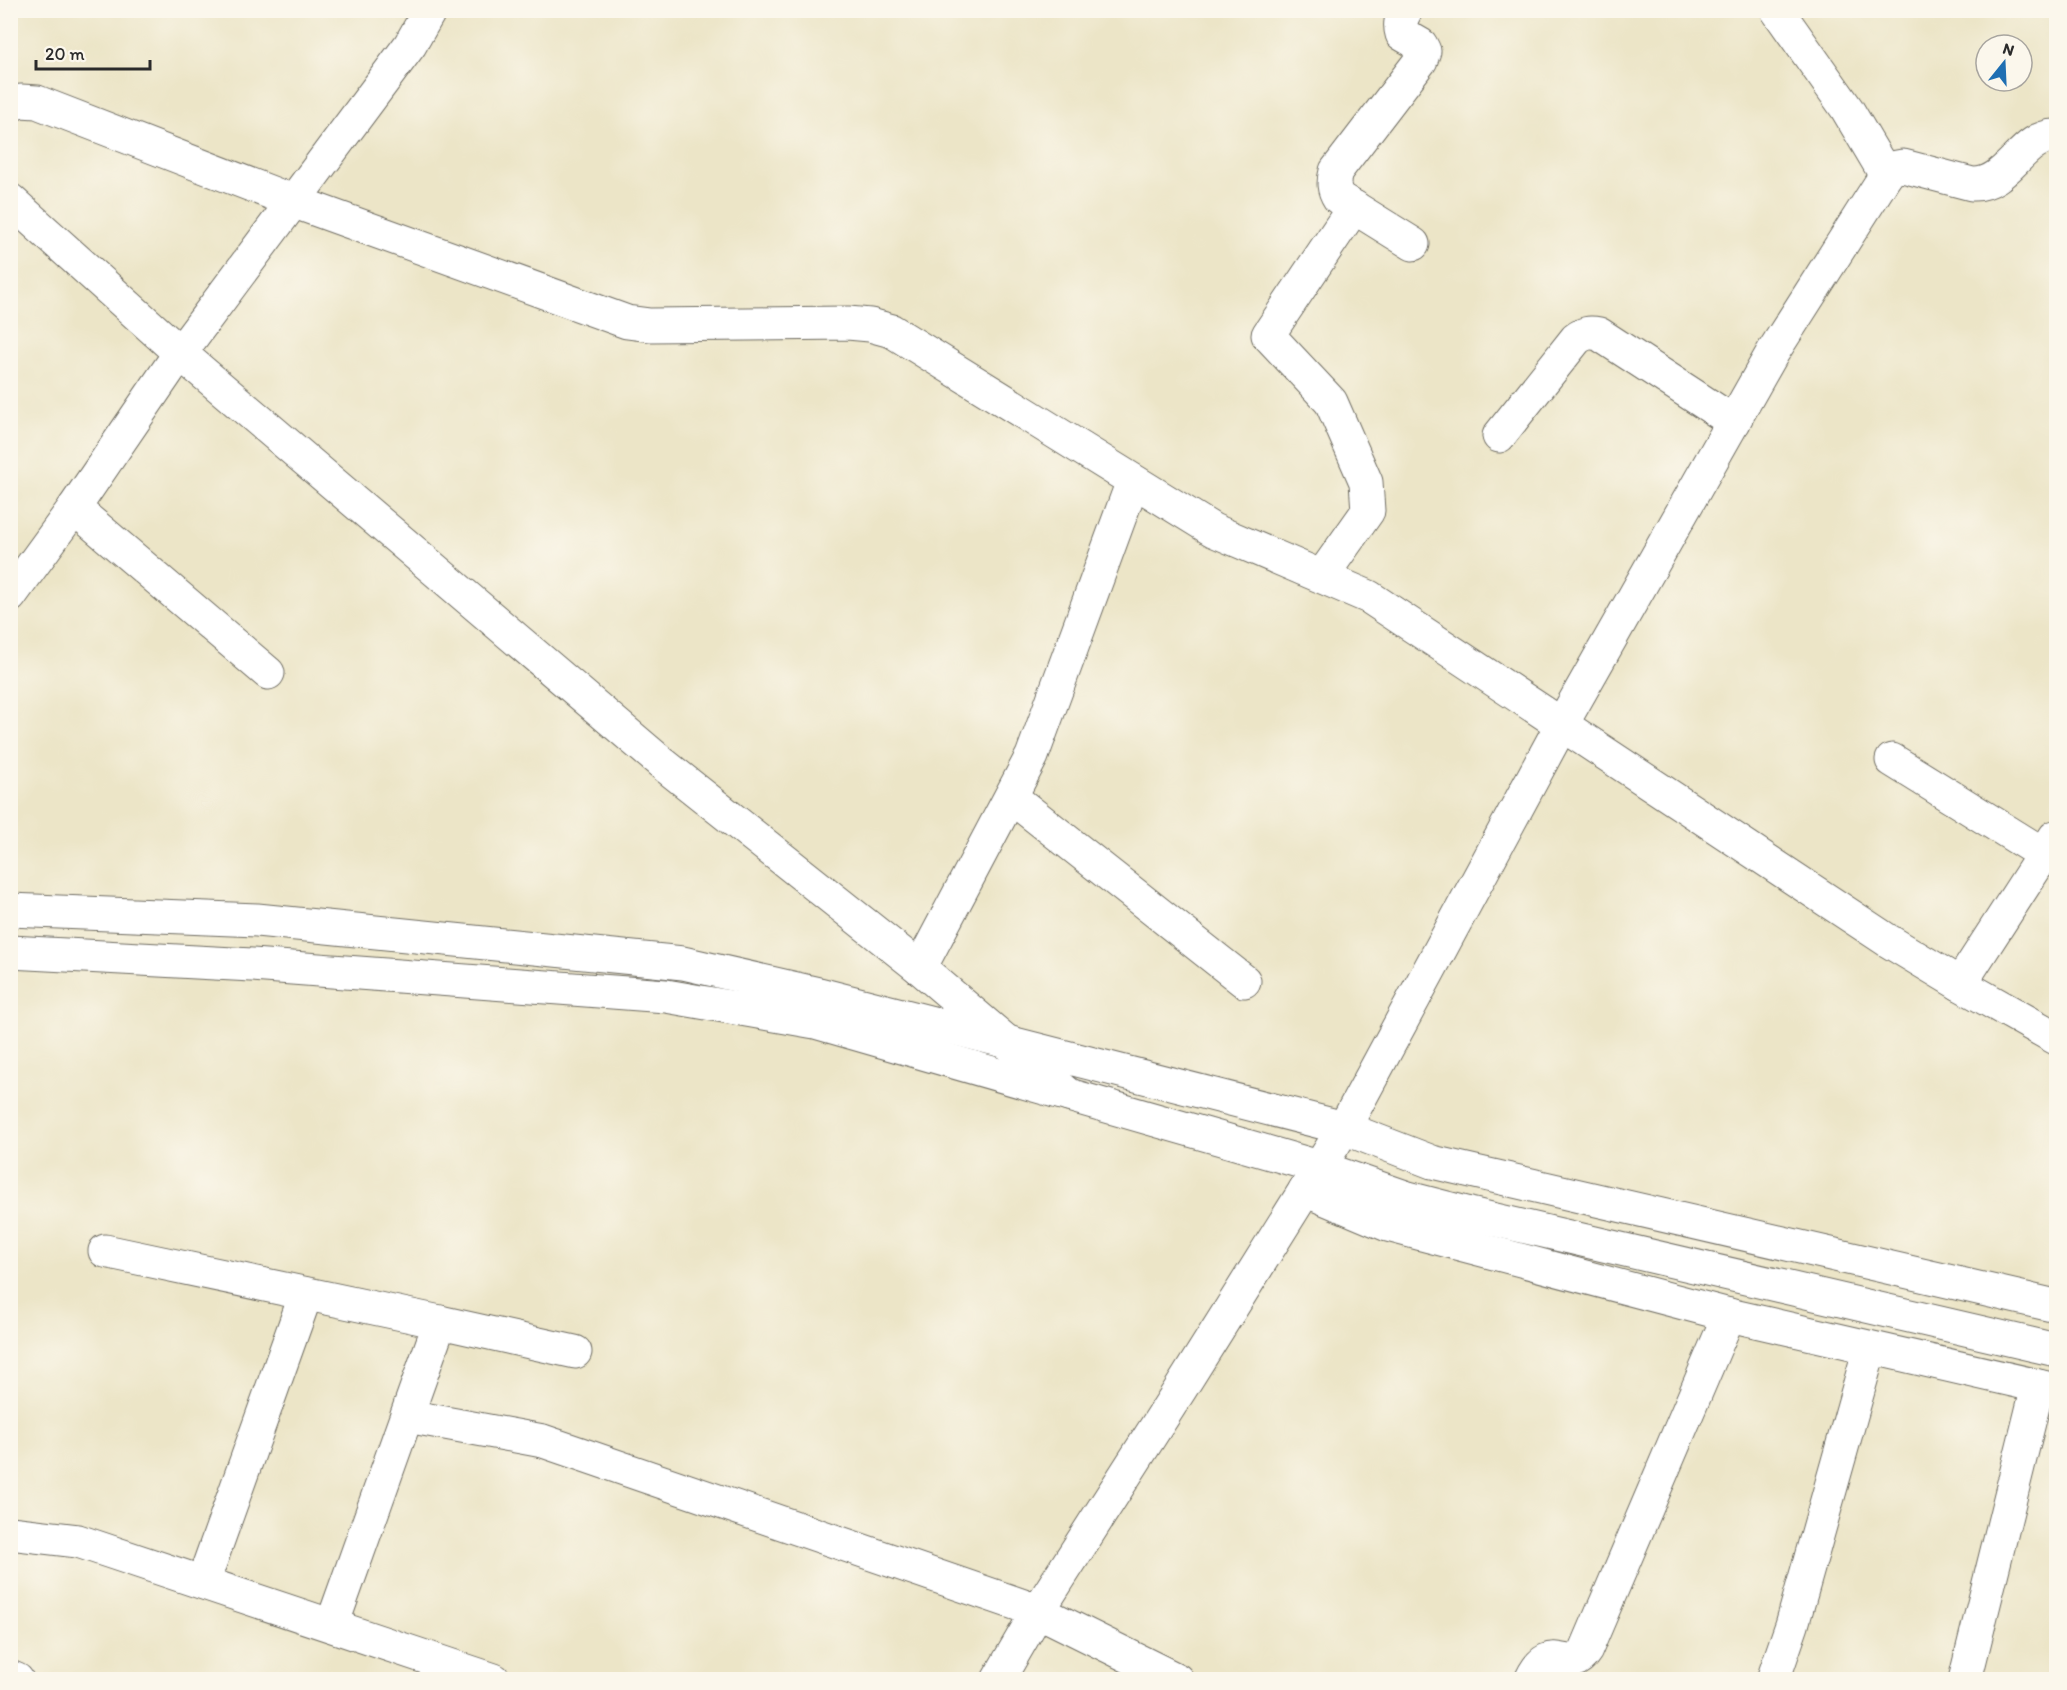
<svg xmlns="http://www.w3.org/2000/svg" width="2067" height="1690" font-family="Itim,sans-serif">
  <style>
    .lines { fill: none; stroke-linecap: round; stroke-linejoin: round }
    .minor-casing { stroke: #6f6c62; stroke-width: 35 }
    .major-casing { stroke: #6f6c62; stroke-width: 35 }
    .minor { stroke: #fff; stroke-width: 33 }
    .major { stroke: #fff; stroke-width: 33 }
  </style>
  <rect width="100%" height="100%" fill="#fbf7ec"/>
  <filter id="ink" filterUnits="userSpaceOnUse"><feTurbulence type="fractalNoise" baseFrequency=".0167" numOctaves="2"/><feDisplacementMap in="SourceGraphic" scale="12" xChannelSelector="R" yChannelSelector="G"/><feConvolveMatrix kernelMatrix="1 2 1 2 8 2 1 2 1" color-interpolation-filters="sRGB"/></filter>
  <filter id="wash" filterUnits="userSpaceOnUse"><feTurbulence type="fractalNoise" baseFrequency=".008" numOctaves="4" result="noise"/><feDisplacementMap in="SourceGraphic" scale="24" xChannelSelector="R" yChannelSelector="G"/><feGaussianBlur stdDeviation="1.35" result="paint"/><feColorMatrix in="noise" values="0 0 0 0 0 0 0 0 0 0 0 0 0 0 0 0 0 1.4 0 .05"/><feComposite in="paint" operator="in"/></filter>
  <g filter="url(#wash)">
    <rect width="100%" height="100%" fill="#ece5c7"/>
  </g>
  <g filter="url(#ink)">
    <g class="lines">
      <!-- minor casing -->
      <g class="minor-casing">
        <g id="minor">
          <path d="M1406,10C1401,19 1399,24 1402,34L1421,45L1424,51L1421,60L1336,171C1333,182 1333,189 1339,198L1413,244"/>
          <polyline points="1777,10 1847,109 1886,175"/>
          <polyline points="10,105 21,101 37,102 295,202 627,322 650,325 848,323 870,325 892,331 1213,530 1369,597 1887,940 1960,984 2056,1038"/>
          <polyline points="10,200 180,353 663,764 920,968 1069,1095"/>
          <path d="M1499,436L1576,339C1584,333 1589,332 1599,334L1734,422"/>
          <polyline points="74,508 268,673"/>
          <polyline points="1322,576 1368,511 1366,482 1331,402 1268,335 1354,207"/>
          <polyline points="10,596 74,508 180,353 410,45 430,10"/>
          <polyline points="1892,760 2043,854"/>
          <polyline points="1011,797 1244,981"/>
          <polyline points="920,968 1032,756 1133,481"/>
          <polyline points="1960,984 2055,837"/>
          <polyline points="1305,1190 1388,1225 1729,1315 2056,1390"/>
          <polyline points="105,1251 440,1322 332,1625"/>
          <polyline points="440,1322 575,1352"/>
          <polyline points="407,1416 543,1441 1038,1611 1177,1680"/>
          <polyline points="10,1533 78,1541 494,1680"/>
          <polyline points="203,1582 306,1294"/>
          <polyline points="10,1677 17,1680"/>
          <path d="M998,1680L1038,1611L1181,1388L1344,1128L1562,724L1773,352L1886,175L1892,168L1903,166L1972,184C2008,186 2022,135 2056,136"/>
          <path d="M1531,1680C1551,1636 1568,1679 1586,1650L1729,1315"/>
          <polyline points="1773,1680 1792,1625 1870,1348"/>
          <polyline points="1965,1680 2038,1386"/>
        </g>
      </g>
      <!-- major casing -->
      <g class="major-casing">
        <g id="major">
          <polyline points="10,910 257,920 683,963 819,994 1344,1128 1432,1162 2056,1306"/>
          <polyline points="10,952 252,965 666,996 815,1022 1319,1167 1408,1198 1470,1214 2056,1350"/>
        </g>
      </g>
      <!-- minor -->
      <use href="#minor" class="minor"/>
      <!-- major -->
      <use href="#major" class="major"/>
    </g>
  </g>
  <!-- margin -->
  <rect width="2067" height="1690" fill="none" stroke="#fbf7ec" stroke-width="36"/>
  <!-- north arrow -->
  <g transform="translate(2004 63) rotate(18)"><circle r="28" fill="#fbf7ec" stroke="#a8a59f" stroke-width="1.5"/>
  <path d="M0-4.5L10 22L0 15L-10 22Z" fill="#1f6fb2"/>
  <text y="-9" font-size="16" font-weight="bold" text-anchor="middle" fill="#2b2b2b">N</text>
  </g>
  <!-- scale -->
  <path d="M36 60v9h114v-9" fill="none" stroke="#2b2b2b" stroke-width="3"/>
  <text x="45" y="60" font-size="18" fill="#2b2b2b" stroke="#fbf7ec" stroke-width="4.5" paint-order="stroke">20 m</text>
</svg>
